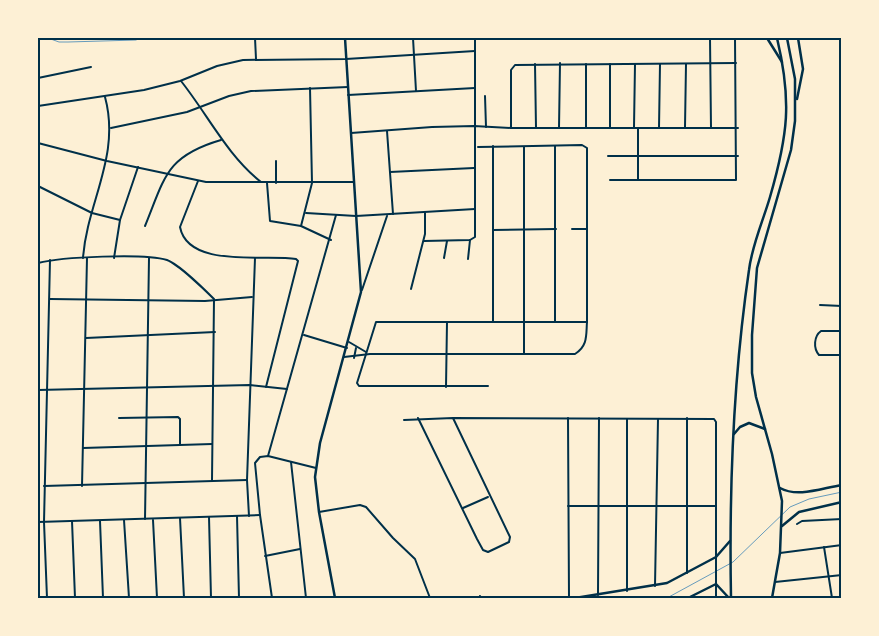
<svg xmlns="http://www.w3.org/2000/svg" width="879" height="636" font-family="'PT Sans Narrow',sans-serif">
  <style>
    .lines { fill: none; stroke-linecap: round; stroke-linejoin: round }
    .stream { stroke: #669bbc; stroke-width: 1 }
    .minor { stroke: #003049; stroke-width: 2 }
    .tertiary { stroke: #003049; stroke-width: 2.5 }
    .secondary { stroke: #003049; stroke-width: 2.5 }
    .neatline { fill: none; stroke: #003049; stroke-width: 2 }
  </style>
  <rect width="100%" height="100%" fill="#fdf0d5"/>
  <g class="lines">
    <!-- stream -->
    <g class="stream">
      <polyline points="48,38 59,42 68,42 136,40 140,38"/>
      <polyline points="667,598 733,562 790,507 809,499 842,492"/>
    </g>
    <!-- minor -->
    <g class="minor">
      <polyline points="255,38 256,59"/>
      <polyline points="413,38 416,91"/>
      <polyline points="710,38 711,128"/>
      <polyline points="535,64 536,128"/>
      <polyline points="610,64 610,127"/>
      <polyline points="38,78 91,67"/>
      <path d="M181,81C208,115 227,155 261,182"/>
      <polyline points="348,95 475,88"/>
      <polyline points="485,96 486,127"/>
      <polyline points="38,106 144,90 180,81 217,66 243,60 346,59 475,51"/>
      <polyline points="634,127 635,64"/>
      <polyline points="685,127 686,64"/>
      <polyline points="111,128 187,112 229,96 251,91 348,87"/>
      <polyline points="511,128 511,70 515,65 736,63"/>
      <polyline points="559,128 560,63"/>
      <polyline points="586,128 586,64"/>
      <polyline points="659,128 660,64"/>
      <polyline points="387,131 393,214"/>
      <polyline points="351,133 432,127 474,126 511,128 738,128"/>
      <polyline points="38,143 107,161 206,182 353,182"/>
      <polyline points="608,156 738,156"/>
      <polyline points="276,161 276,183"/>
      <polyline points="390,172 474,168"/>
      <polyline points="610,180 736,180 735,38"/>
      <polyline points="638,180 638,128"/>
      <path d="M198,181L180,227C188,269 266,254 296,259L298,261L266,387"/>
      <polyline points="267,183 270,221 301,226 331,240"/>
      <polyline points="38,186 92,213 120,220"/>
      <polyline points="306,213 356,216 475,209"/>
      <path d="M145,226C165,177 166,156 221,140"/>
      <polyline points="301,226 312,183 310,88"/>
      <polyline points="572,229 586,229"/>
      <polyline points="493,230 556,229"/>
      <polyline points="424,241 470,240 475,237 475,38"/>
      <path d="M83,258C87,202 121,156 105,97"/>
      <polyline points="114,258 120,220 138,167"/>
      <polyline points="444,258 447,241"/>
      <polyline points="468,259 470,240"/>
      <path d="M38,263C61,257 144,253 167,260C178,264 205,290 214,299L212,480"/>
      <polyline points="411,289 425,234 425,213"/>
      <polyline points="362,290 387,216"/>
      <polyline points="50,299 205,301 252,297"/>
      <polyline points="820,305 842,306"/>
      <polyline points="493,321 493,146"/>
      <polyline points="555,321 555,146"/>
      <path d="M842,331H821C814,336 813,348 819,355H842"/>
      <polyline points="304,335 347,348"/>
      <polyline points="86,338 215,332"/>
      <polyline points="349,342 366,352"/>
      <polyline points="524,354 524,147"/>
      <path d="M344,357L370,354H575C588,346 586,335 587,322V148L582,145L478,147"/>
      <polyline points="354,358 356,348"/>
      <polyline points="488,386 359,386 357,383 376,322 587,322"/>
      <polyline points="446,387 447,322"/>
      <polyline points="38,390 250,385 287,389"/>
      <polyline points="119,418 178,417 180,419 180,445"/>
      <polyline points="418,418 477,539 483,550 488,552 509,542 510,537 453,418"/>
      <polyline points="568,418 569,598"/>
      <polyline points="404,420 453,418 714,419 716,422 716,598"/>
      <polyline points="83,448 212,444"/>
      <polyline points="268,456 336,215"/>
      <polyline points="291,462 306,598"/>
      <polyline points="44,486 247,480"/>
      <polyline points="82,486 87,258"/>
      <polyline points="568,506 715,506"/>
      <polyline points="463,508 488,497"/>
      <polyline points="319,512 360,505 366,507 393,538 415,559 430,598"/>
      <polyline points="237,516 239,598"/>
      <polyline points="249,516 247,480 255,258"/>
      <polyline points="209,517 211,598"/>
      <polyline points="180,518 184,598"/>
      <polyline points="145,519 149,258"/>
      <polyline points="124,520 129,598"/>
      <polyline points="153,520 157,598"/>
      <polyline points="72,521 75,598"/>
      <polyline points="100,521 103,598"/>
      <polyline points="38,522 260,515"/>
      <polyline points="797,524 802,521 842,519"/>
      <polyline points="824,547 832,598"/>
      <polyline points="780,553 842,545"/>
      <polyline points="265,556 300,549"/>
      <polyline points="687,573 687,418"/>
      <polyline points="775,582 842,575"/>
      <polyline points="655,586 658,419"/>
      <polyline points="627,591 627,419"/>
      <polyline points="598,595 599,418"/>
      <polyline points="480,596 481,598"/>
      <polyline points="47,598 44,522 50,260"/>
      <polyline points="272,598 260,515 255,463 260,457 268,456 316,468"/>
    </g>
    <!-- tertiary -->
    <g class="tertiary">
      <path d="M780,488C798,498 822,488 842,485"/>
      <polyline points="782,526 799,512 842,502"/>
      <polyline points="335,598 319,512 315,477 320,443 361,292 345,38"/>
      <polyline points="575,598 667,583 716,557 730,541"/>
      <polyline points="688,598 716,584 729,598"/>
    </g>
    <!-- secondary -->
    <g class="secondary">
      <polyline points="767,38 782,62"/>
      <polyline points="797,99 803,69 798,38"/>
      <polyline points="734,434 740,427 749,423 765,429"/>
      <path d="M731,598C729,489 733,379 749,270C752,245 763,221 770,197C788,135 792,101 777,38"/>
      <polyline points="772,598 780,553 782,501 772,454 756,397 752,373 752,335 757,268 791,150 795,121 795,79 787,38"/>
    </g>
  </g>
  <!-- border -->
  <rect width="879" height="636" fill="none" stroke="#fdf0d5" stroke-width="78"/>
  <rect x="39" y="39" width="801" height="558" class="neatline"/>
</svg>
